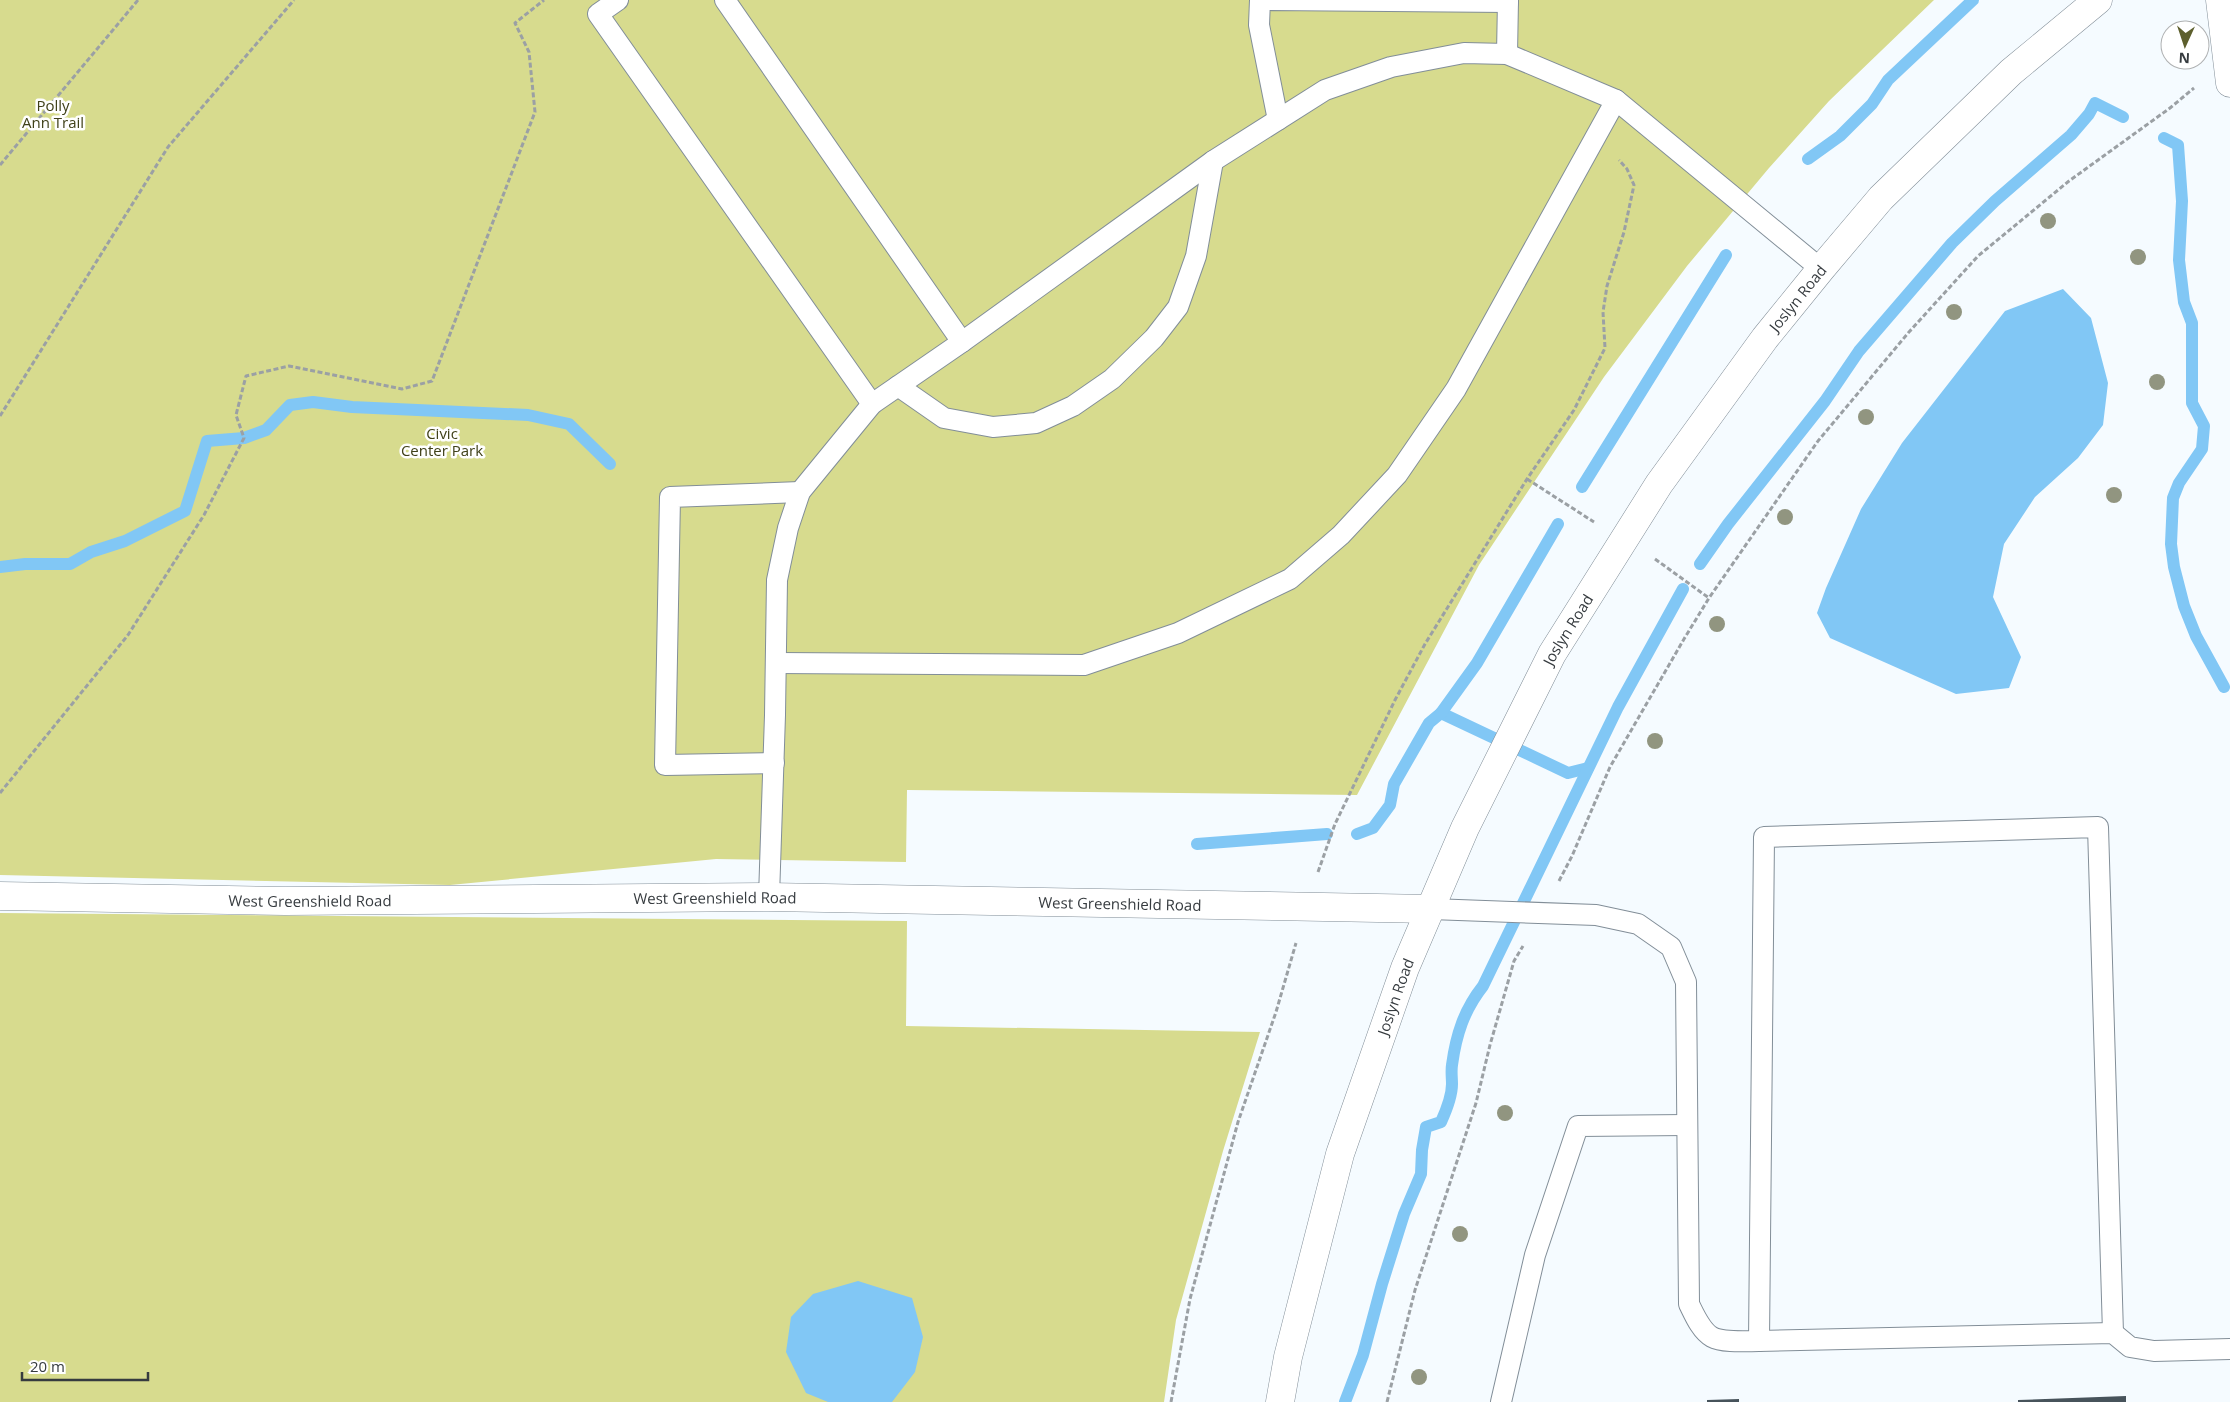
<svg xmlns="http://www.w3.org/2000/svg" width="2230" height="1402" font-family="'Open Sans',sans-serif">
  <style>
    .green { fill: #d7db8e }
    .water { fill: #81c7f5 }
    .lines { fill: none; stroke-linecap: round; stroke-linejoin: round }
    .stream { stroke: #81c7f5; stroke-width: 12 }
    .building { fill: #47535b }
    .lane-casing { stroke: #828e98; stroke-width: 22 }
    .street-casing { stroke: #828e98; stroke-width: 29 }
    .secondary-casing { stroke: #828e98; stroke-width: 29 }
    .path { stroke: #9ba0a4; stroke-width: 3; stroke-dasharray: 5 2.5; stroke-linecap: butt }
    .lane { stroke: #fff; stroke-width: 20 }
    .street { stroke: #fff; stroke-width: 28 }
    .secondary { stroke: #fff; stroke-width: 28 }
    .tree { fill: #919580 }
    .labels { text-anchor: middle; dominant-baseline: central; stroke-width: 5; stroke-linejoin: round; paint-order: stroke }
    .park-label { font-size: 15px; fill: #404119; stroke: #fff }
    .street-label { font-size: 15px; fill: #363b3f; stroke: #fff }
  </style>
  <rect width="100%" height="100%" fill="#f5fbff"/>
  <!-- green -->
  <g class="green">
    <polygon points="0,0 1934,0 1829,101 1769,168 1687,266 1604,377 1479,565 1357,795 907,790 906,862 716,859 450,885 0,875"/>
    <polygon points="0,913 907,921 906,1026 1260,1032 1223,1151 1176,1320 1164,1402 0,1402"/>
  </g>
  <!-- water -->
  <g class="water">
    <polygon points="2063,289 2091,318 2108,383 2103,425 2078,458 2035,497 2004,544 1993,597 2021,657 2009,688 1956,694 1830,638 1817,613 1826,588 1861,509 1902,443 2005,311"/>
    <polygon points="858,1281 912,1298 923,1337 915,1372 892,1402 828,1402 806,1393 786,1352 791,1317 813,1294"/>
  </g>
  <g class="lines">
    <!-- stream -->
    <g class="stream">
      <polyline points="2164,138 2178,145 2182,201 2179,260 2184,302 2192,323 2192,403 2204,426 2202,449 2179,483 2173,498 2171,544 2174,567 2184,606 2196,636 2224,687"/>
      <polyline points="1808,159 1840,136 1872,104 1888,80 1973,0"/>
      <polyline points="1582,487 1726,255"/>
      <polyline points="1700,564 1728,524 1825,401 1859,351 1952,243 1995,201 2071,135 2089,114 2095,103 2123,117"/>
      <polyline points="0,567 25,564 70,564 91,552 125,541 185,511 207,441 244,438 266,430 290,405 313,402 352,407 528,415 569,424 610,464"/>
      <polyline points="1441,713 1568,773 1588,768"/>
      <polyline points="1357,834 1373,828 1390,805 1394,784 1429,723 1441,713 1477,663 1558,524"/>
      <polyline points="1197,844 1327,834"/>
      <path d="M1345,1402L1363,1355L1382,1284L1404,1214L1421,1174L1422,1150L1426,1127L1441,1122C1446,1111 1452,1097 1452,1084C1452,1078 1451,1071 1452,1065C1456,1035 1464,1010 1483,986L1618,707L1683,589"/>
    </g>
  </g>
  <!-- building -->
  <g class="building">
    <polygon points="2126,1396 2126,1402 2018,1402 2018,1400"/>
    <polygon points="1739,1399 1739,1402 1707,1402 1707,1400"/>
  </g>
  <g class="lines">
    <!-- lane casing -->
    <g class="lane-casing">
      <g id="lane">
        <polyline points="618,0 598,14 872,404"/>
        <polyline points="725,0 962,342"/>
        <polyline points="1507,54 1508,0"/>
        <polyline points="1278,120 1259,25 1260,0 1508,2"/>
        <polyline points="898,386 944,418 993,427 1036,423 1073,406 1112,379 1154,338 1178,307 1196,256 1213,161"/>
        <polyline points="776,663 1084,665 1178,633 1290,579 1341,535 1397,475 1456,389 1616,100"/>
        <polyline points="774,763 665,765 670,497 800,492"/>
        <polyline points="769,897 775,715 777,580 788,528 800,492 872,404 962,342 1213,161 1325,90 1391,67 1464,53 1507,54 1616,100 1821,269"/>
        <path d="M1431,909L1596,915L1638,924L1671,947L1686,982L1689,1304C1694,1314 1701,1331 1712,1337C1723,1343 1747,1341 1759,1341L2113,1333L2130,1347L2154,1351L2230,1349"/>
        <polyline points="1759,1341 1764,837 2098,827 2113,1333"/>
        <polyline points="1501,1402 1535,1255 1578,1126 1687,1125"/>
      </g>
    </g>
    <!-- street casing -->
    <g class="street-casing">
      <g id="street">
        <polyline points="2220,0 2230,83"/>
        <path id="s1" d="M0,896L285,901L769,897L1431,909"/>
      </g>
    </g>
    <!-- secondary casing -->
    <g class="secondary-casing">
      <g id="secondary">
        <path id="s2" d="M1280,1402L1288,1357L1340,1154L1405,968L1465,828L1552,654L1659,484L1765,338L1821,269L1881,198L2011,72L2098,0"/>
      </g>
    </g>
    <!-- path -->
    <g class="path">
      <polyline points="0,165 138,0"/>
      <polyline points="0,416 168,147 294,0"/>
      <polyline points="1527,479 1594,522"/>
      <polyline points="1655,559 1709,598"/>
      <polyline points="0,793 128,635 204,515 244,438 236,415 246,376 289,366 402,389 432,381 535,112 529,52 515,23 544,0"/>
      <polyline points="1318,872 1335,824 1395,700 1425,644 1527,479 1574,410 1605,348 1603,312 1607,286 1624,232 1634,185 1627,169 1619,160"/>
      <polyline points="1559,881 1572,856 1610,767 1684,639 1709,598 1818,441 1909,332 1978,256 2069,181 2170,108 2194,88"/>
      <polyline points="1171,1402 1190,1299 1238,1122 1276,1012 1296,943"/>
      <polyline points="1387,1402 1415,1290 1476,1103 1490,1045 1514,961 1523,946"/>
    </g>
    <!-- lane -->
    <use href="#lane" class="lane"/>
    <!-- street -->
    <use href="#street" class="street"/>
    <!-- secondary -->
    <use href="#secondary" class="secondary"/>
  </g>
  <!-- trees -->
  <g class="tree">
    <circle cx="2048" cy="221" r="8"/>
    <circle cx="2138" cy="257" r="8"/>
    <circle cx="1954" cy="312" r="8"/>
    <circle cx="2157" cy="382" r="8"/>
    <circle cx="1866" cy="417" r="8"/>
    <circle cx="2114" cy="495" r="8"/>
    <circle cx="1785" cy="517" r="8"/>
    <circle cx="1717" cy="624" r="8"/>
    <circle cx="1655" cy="741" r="8"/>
    <circle cx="1505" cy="1113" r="8"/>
    <circle cx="1460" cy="1234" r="8"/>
    <circle cx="1419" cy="1377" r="8"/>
  </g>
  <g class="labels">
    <!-- park labels -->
    <g class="park-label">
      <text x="53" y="105">Polly<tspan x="53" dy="17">Ann Trail</tspan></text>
      <text x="442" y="433">Civic<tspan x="442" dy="17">Center Park</tspan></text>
    </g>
    <!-- street labels -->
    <g class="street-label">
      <text stroke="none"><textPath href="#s2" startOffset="1232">Joslyn Road</textPath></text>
      <text stroke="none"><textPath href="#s2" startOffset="828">Joslyn Road</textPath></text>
      <text stroke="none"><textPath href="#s1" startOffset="715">West Greenshield Road</textPath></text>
      <text stroke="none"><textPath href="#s1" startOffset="310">West Greenshield Road</textPath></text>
      <text stroke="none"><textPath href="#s1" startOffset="1120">West Greenshield Road</textPath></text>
      <text stroke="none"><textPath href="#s2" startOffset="422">Joslyn Road</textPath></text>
    </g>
  </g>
  <!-- north arrow -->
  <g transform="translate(2185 45) rotate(183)"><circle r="24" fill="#ffffff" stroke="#afb1b2"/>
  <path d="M0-4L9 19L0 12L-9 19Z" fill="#5d5f2d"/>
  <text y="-8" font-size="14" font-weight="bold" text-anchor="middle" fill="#363b3f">N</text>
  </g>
  <!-- scale -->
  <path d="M22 1372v8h126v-8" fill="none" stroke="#363b3f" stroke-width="2.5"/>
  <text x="30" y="1372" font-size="15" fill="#363b3f" stroke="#ffffff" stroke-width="4" paint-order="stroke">20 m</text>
</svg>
